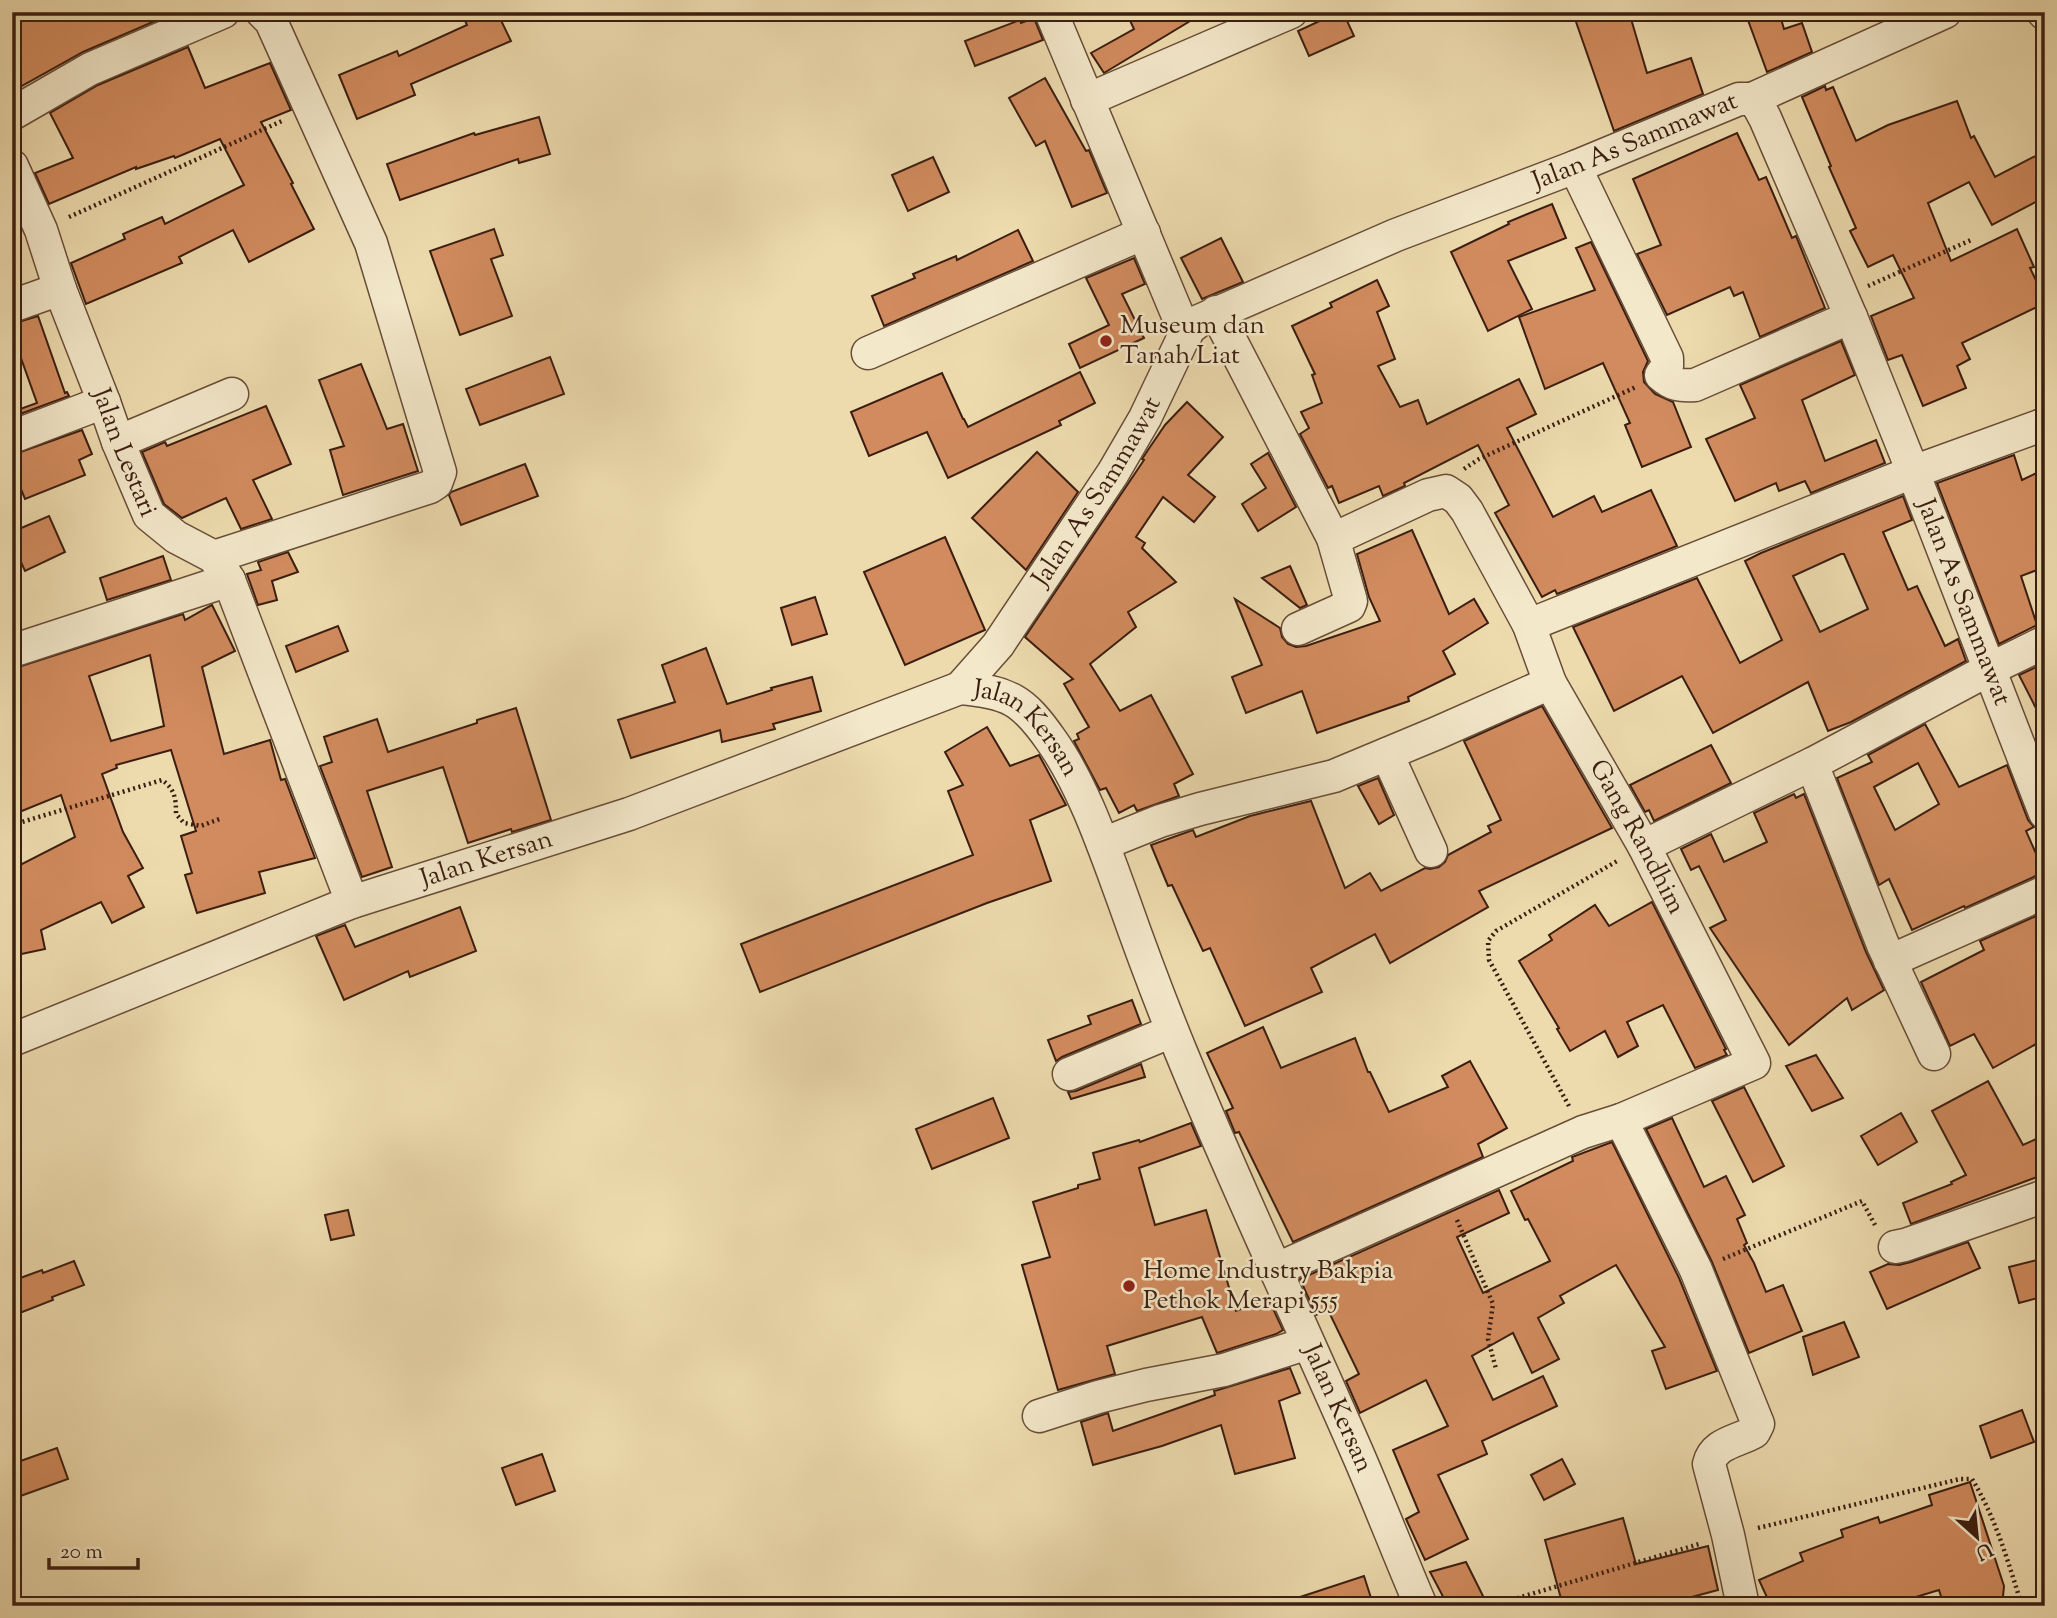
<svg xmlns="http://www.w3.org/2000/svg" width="2057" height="1618" font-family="'Sorts Mill Goudy',serif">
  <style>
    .building { fill: #d18b5e; stroke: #3b1e11; stroke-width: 2; fill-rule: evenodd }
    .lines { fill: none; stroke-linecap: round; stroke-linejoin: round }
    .minor-casing { stroke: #684d38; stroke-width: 35 }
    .path { stroke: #3b1e11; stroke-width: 4.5; stroke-dasharray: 2 3.5; stroke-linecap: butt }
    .minor { stroke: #f3e8ca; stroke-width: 32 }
    .poi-dot { fill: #8f2418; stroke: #f3e8ca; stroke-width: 2.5 }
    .labels { text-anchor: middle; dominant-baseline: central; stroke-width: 5; stroke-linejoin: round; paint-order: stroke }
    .street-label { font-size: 26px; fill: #3b1e11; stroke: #f3e8ca }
    .poi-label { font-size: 26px; fill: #3b1e11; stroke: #f3e8ca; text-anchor: start }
  </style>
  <rect width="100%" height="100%" fill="#eddbae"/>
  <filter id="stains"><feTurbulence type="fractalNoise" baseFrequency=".00286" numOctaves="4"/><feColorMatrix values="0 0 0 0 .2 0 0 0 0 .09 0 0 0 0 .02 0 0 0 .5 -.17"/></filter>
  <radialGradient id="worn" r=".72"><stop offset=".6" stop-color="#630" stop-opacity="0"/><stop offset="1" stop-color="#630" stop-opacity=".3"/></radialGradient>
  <!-- building -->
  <g class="building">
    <polygon points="21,12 173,12 174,13 83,52 18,88 12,74 12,17"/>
    <polygon points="461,12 497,12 511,41 411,84 415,95 357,119 339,75 397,51 399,56 467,25"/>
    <polygon points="1126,12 1205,12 1104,73 1091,53 1134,29"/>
    <polygon points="1339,12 1343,12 1354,36 1309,56 1298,31"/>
    <polygon points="1598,12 1629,12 1647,73 1691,58 1703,94 1614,131 1575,19"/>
    <polygon points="1745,12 1779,12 1784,29 1802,23 1812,52 1767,72"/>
    <polygon points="1034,18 1043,40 975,66 965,41 1020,20 1021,23"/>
    <polygon points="188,47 205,88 270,63 291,110 261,122 293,183 291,184 314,229 249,262 233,230 179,257 182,263 86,304 71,263 125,239 123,234 162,217 165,224 244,185 220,139 175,158 174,156 136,169 136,167 49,204 35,173 73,158 50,113 98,85"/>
    <polygon points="1045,78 1086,151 1089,150 1107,193 1072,207 1045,141 1036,146 1009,98"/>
    <polygon points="1825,86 1826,90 1833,87 1856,141 1888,125 1957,101 1971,138 1974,136 1995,177 2045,151 2045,197 1992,225 1969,182 1928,203 1951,261 2017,229 2034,267 2030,268 2045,299 2045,303 1962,343 1970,359 1957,366 1966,388 1923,406 1902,355 1888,360 1871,316 1914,298 1893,255 1868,267 1850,231 1856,228 1829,167 1831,166 1802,97"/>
    <polygon points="539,117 550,154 519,163 518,159 400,200 387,164 474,133 475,135"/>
    <polygon points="1737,133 1759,180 1766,177 1792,238 1796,236 1825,308 1760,337 1743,292 1734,296 1730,287 1667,315 1637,254 1661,245 1633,179"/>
    <polygon points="933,157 949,192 908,211 892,175"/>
    <polygon points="1552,204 1566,238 1508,261 1532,309 1488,331 1451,252 1509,224 1508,222"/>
    <polygon points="494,229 503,255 491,259 512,316 460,335 430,251"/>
    <polygon points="1018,230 1033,261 884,326 872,296 915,278 913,274 956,256 957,260"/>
    <polygon points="1221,238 1243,282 1202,299 1181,258"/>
    <polygon points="1591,242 1648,361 1643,372 1644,382 1655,394 1673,402 1691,447 1642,467 1625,425 1630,423 1603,363 1545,389 1519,317 1595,290 1576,248"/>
    <polygon points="1134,258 1145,284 1122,294 1144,338 1080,368 1069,344 1109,325 1086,278"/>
    <polygon points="1377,280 1389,306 1377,312 1395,359 1378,366 1400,407 1418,400 1427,424 1519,379 1536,414 1507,428 1553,517 1594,496 1602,512 1651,490 1677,546 1557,594 1555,590 1542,597 1495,513 1509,505 1478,445 1404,483 1405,486 1383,496 1379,486 1339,503 1332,486 1328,488 1300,434 1309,428 1301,412 1322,403 1312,375 1315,374 1292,326 1332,307 1330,303"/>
    <polygon points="38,316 65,393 67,392 69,396 12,417 12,412 37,403 12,333 12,324"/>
    <polygon points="1841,341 1855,375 1802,400 1825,461 1876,440 1885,463 1811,493 1805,481 1779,491 1776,483 1735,501 1706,439 1755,418 1740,385"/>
    <polygon points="550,357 564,394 480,425 466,389"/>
    <polygon points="361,364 387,429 403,424 418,471 343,495 330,450 344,446 319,380"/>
    <polygon points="1080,372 1095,403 1059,421 1061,425 948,478 927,432 869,456 851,412 942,373 963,419 964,419 968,427"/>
    <polygon points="1187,402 1223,437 1188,475 1215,497 1194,522 1163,497 1136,537 1145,543 1142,548 1176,582 1128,612 1136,627 1090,664 1120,711 1151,695 1193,774 1174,784 1179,796 1137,811 1134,805 1119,813 1106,788 1100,790 1074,741 1079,739 1077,734 1089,727 1064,684 1073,679 1025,637 1144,460 1142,459 1148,450 1165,425"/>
    <polygon points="266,406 291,464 253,480 272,519 241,529 226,498 182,518 164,504 142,452 165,442 167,446"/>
    <polygon points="82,430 92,454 79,460 85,475 25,499 12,467 12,455"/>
    <polygon points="1037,452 1078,492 1026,570 972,518"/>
    <polygon points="1268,453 1296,507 1258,531 1242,504 1266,488 1251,464"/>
    <polygon points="2014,455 2022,480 2045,469 2045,567 2021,576 2037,625 1999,644 1937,483"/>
    <polygon points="525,464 538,496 461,525 449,495 451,492"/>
    <path d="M1903,496L1912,520L1883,532L1908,590L1917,586L1945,646L1958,639L1966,661L1851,722L1828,731L1808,682L1713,733L1682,676L1614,711L1573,627L1697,578L1740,663L1782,640L1745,561L1761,553ZM1841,554H1844L1868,609L1820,632L1793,576Z"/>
    <polygon points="49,516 65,552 25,571 12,542 12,532"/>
    <polygon points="1412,530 1449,614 1474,599 1488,623 1443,651 1455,674 1408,697 1409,701 1317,733 1302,691 1246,713 1232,677 1262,665 1235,599 1280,628 1282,637 1288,644 1296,647 1306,646 1380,621 1369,597 1357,554"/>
    <polygon points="945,537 985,630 905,665 864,572"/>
    <polygon points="288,552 298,572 272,581 277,600 258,605 247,574 261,570 258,562"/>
    <polygon points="163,556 171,580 107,600 100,578"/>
    <polygon points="1290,566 1307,605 1300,608 1262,578"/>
    <polygon points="815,597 827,634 792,645 781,608"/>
    <path d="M212,605L235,651L202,667L224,754L270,740L281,780L285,779L315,858L259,872L265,893L197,913L185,875L192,873L181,836L196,831L171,750L116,765L117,768L102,774L123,832L143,868L128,876L144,907L112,923L101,902L41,930L45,949L12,956V869L75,837L61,795L12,815V669L183,614L185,620ZM150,655L164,726L111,741L89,676Z"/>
    <polygon points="338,626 348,651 296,672 286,646"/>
    <polygon points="706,648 727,704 772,690 771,688 812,677 821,711 773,724 775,729 722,742 720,730 631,758 618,720 675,702 662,665"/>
    <polygon points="2045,663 2045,726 2019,675"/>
    <polygon points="1542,706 1612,828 1479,891 1488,907 1390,963 1375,934 1311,968 1322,992 1245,1026 1210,948 1203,951 1172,885 1168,886 1151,845 1193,830 1196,837 1250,816 1311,801 1345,888 1370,873 1381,891 1425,868 1430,869 1439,867 1445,862 1448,855 1491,832 1488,826 1501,820 1464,741"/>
    <polygon points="516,708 551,820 512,832 511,829 468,843 443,767 367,791 392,867 362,877 320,766 332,762 324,737 377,719 388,752 477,723 477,720"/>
    <path d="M1925,724L1959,787L2007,765L2028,820L2034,827L2026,831L2045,874L2038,875L1965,908L1964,906L1912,930L1889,879L1879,885L1837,778L1872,762L1868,755ZM1918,763L1939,804L1895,830L1874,787Z"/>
    <polygon points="987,727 1010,766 1039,755 1066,805 1030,820 1051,881 987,903 760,992 741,944 973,855 948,791 963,785 945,752"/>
    <polygon points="1711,745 1731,783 1654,821 1649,810 1645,812 1630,785"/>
    <polygon points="1378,778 1394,815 1379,824 1358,786"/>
    <polygon points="1794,794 1796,798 1804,794 1866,952 1884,990 1852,1010 1847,998 1789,1045 1710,928 1726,920 1699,866 1691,870 1681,849 1711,834 1724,862 1767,842 1754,813"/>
    <polygon points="1652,902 1726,1049 1724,1050 1727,1055 1695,1068 1663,1005 1627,1022 1638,1046 1618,1057 1605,1031 1570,1051 1557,1029 1559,1028 1519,961 1552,940 1549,935 1595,905 1609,926"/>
    <polygon points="460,907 476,951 410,977 408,971 344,1000 316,936 345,925 355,947"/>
    <polygon points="2045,912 2045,1039 1993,1068 1974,1034 1950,1046 1921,982 1984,950 1980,941"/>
    <polygon points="1132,1000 1141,1024 1062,1057 1056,1061 1048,1040 1091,1024 1088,1016"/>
    <polygon points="1263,1027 1281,1068 1355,1038 1368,1072 1370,1072 1389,1112 1448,1087 1442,1076 1470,1061 1507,1128 1478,1144 1483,1157 1293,1242 1239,1132 1235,1133 1226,1111 1233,1108 1207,1053"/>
    <polygon points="1816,1055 1843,1098 1812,1111 1786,1066"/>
    <polygon points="1141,1064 1145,1077 1071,1099 1068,1092 1076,1091"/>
    <polygon points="1988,1081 2023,1145 2045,1135 2045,1174 1911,1224 1903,1203 1952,1184 1951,1182 1966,1175 1932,1111"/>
    <polygon points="1744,1087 1784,1166 1753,1182 1712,1101"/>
    <polygon points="993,1098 1009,1138 932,1169 916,1129"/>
    <polygon points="1901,1113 1917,1142 1878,1165 1861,1136"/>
    <polygon points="1672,1118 1704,1187 1726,1176 1745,1215 1737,1219 1747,1243 1744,1245 1754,1263 1766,1292 1783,1285 1802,1331 1749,1353 1712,1262 1646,1129"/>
    <polygon points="1191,1123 1201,1146 1139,1168 1155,1225 1206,1210 1236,1311 1268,1298 1283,1330 1276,1334 1217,1353 1202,1317 1107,1346 1115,1374 1058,1390 1022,1265 1050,1257 1033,1202 1078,1188 1078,1185 1100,1179 1093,1153 1139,1140 1140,1142"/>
    <polygon points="1612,1142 1679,1278 1717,1371 1666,1389 1652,1351 1665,1347 1616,1265 1560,1296 1564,1303 1538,1318 1559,1359 1532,1373 1513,1333 1472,1356 1493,1400 1543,1376 1557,1406 1482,1441 1487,1454 1438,1475 1468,1539 1425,1560 1406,1519 1419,1512 1393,1450 1448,1426 1426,1380 1360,1413 1346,1381 1359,1374 1328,1310 1316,1315 1300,1279 1499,1190 1509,1213 1457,1237 1483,1293 1550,1261 1528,1219 1525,1220 1511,1191 1573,1161 1572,1157"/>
    <polygon points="348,1210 354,1235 331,1240 325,1215"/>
    <polygon points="1968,1242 1980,1268 1887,1309 1870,1272 1888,1264 1899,1265 1911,1262"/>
    <polygon points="2045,1258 2045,1296 2019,1303 2009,1267"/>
    <polygon points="74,1261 84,1285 52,1297 53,1300 12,1316 12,1281 42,1270 43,1273"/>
    <polygon points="1844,1322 1859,1357 1813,1375 1803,1337"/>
    <polygon points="1290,1368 1300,1393 1279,1401 1295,1458 1235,1474 1221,1425 1162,1446 1093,1465 1081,1422 1108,1413 1113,1431 1215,1395 1214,1391 1218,1390"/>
    <polygon points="2022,1410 2034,1442 1991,1458 1980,1426"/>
    <polygon points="57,1448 68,1479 12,1499 12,1464"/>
    <polygon points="542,1454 555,1491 516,1505 502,1468"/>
    <polygon points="1562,1459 1575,1484 1544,1500 1531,1475"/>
    <polygon points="1970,1482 2004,1586 2002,1606 1944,1606 1939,1590 1886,1606 1771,1606 1759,1580 1803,1561 1800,1553 1843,1537 1841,1530 1878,1517 1880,1523 1932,1505 1929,1495"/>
    <polygon points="1623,1518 1636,1564 1708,1546 1718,1590 1658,1606 1563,1606 1545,1540"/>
    <polygon points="1466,1562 1488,1606 1448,1606 1430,1572"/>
    <polygon points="1364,1576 1372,1601 1357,1606 1289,1606 1288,1601"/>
  </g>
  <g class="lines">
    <!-- minor casing -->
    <g class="minor-casing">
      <g id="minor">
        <polyline points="1051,12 1186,335"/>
        <polyline points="2043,12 2045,14"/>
        <polyline points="1752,99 1945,12"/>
        <polyline points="1087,100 1291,12"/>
        <polyline points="12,114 90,69 223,12"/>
        <path id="s1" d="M12,166L41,230L60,289L104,402L118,442L149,515L176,537L214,557L229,580L352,902"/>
        <path d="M1575,167L1667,358V367L1661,375C1672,385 1680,386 1695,385L1851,317"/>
        <polyline points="12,306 60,289"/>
        <path id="s2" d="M1216,312L1333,538L1340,536L1428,495L1446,491L1458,499L1467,511L1529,625L1550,683L1644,846L1754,1063L1621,1120L1583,1132L1275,1270"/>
        <polyline points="868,353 1144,233"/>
        <polyline points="12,437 104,402"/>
        <polyline points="118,442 232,394"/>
        <polyline points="214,557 430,487 436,483 440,472 371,243 271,21 262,12"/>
        <polyline points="1529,625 1913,472 2045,424"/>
        <polyline points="1298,629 1349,606 1351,601 1333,538"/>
        <polyline points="12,651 229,580"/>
        <path id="s3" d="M960,688L998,645L1113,473L1145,418L1187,330L1199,321L1396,235L1575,167L1739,99H1752L1759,107L1765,118L1851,317L1913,472L2045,813"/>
        <polyline points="1387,754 1431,851"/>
        <polyline points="1812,764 1883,945 1934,1054"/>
        <polyline points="1103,844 1160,821 1200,809 1334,776 1437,733 1550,683"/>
        <polyline points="1644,846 1812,764 1990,669 2045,642"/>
        <polyline points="1890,961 2045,892"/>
        <path id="s4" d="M12,1040L352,902L629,814L960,688C1009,692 1023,700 1051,740C1083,785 1104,847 1123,899C1141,950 1160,1001 1181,1052C1237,1189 1301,1323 1360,1459C1381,1508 1400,1557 1421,1606"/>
        <polyline points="1069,1074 1172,1031"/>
        <path d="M1621,1120L1696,1270L1758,1424L1754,1432C1736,1442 1714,1443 1709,1464L1728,1535L1743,1606"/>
        <polyline points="1895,1247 1905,1245 2045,1196"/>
        <polyline points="1039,1416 1098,1397 1146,1385 1224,1370 1308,1343"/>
      </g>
    </g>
    <!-- path -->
    <g class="path">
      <polyline points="69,217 284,120"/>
      <polyline points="1868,286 1971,240"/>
      <polyline points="1464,469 1479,459 1636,387"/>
      <path d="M12,825L162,780C175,789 176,799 176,814L184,823L201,826L222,818"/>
      <polyline points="1569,1106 1489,960 1488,941 1496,931 1619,860"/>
      <polyline points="1457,1220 1493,1304 1488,1339 1496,1369"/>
      <polyline points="1723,1259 1862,1201 1875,1225"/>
      <path d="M1758,1528L1960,1479H1972C1996,1518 2008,1562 2022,1606"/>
      <polyline points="1491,1606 1699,1544"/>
    </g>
    <!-- minor -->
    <use href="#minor" class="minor"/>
  </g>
  <!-- markers -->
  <g class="poi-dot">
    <circle cx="1106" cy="341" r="7"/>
    <circle cx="1129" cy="1286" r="7"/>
  </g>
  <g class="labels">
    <!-- street labels -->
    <g class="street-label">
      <text stroke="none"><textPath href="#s3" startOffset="912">Jalan As Sammawat</textPath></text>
      <text stroke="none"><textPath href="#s1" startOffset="308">Jalan Lestari</textPath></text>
      <text stroke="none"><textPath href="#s3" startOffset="240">Jalan As Sammawat</textPath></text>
      <text stroke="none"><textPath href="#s3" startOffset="1584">Jalan As Sammawat</textPath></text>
      <text stroke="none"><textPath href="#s4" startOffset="1094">Jalan Kersan</textPath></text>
      <text stroke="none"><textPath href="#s2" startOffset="775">Gang Randhim</textPath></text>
      <text stroke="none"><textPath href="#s4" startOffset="508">Jalan Kersan</textPath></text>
      <text stroke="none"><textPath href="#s4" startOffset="1850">Jalan Kersan</textPath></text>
    </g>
    <!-- poi labels -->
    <g class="poi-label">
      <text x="1120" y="326">Museum dan<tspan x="1120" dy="30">Tanah Liat</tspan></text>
      <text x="1143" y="1271">Home Industry Bakpia<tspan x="1143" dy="30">Pethok Merapi 555</tspan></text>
    </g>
  </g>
  <!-- margin -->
  <rect width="2057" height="1618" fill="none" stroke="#eddbae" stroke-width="42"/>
  <rect x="14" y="14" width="2029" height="1590" fill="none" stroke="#3b1e11" stroke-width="3.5"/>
  <rect x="21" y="21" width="2015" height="1576" fill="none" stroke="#3b1e11" stroke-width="2"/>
  <!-- north arrow -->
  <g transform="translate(1977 1537) rotate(153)" stroke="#f3e8ca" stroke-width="5" paint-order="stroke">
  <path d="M0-5L12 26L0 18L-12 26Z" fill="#3b1e11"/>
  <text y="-10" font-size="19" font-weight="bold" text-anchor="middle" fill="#3b1e11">U</text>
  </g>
  <!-- scale -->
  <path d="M49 1558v10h89v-10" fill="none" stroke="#3b1e11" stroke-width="3.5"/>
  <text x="60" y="1558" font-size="21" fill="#3b1e11" stroke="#f3e8ca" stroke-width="5" paint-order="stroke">20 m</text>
  <rect width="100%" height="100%" filter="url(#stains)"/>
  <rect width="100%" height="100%" fill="url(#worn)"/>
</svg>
